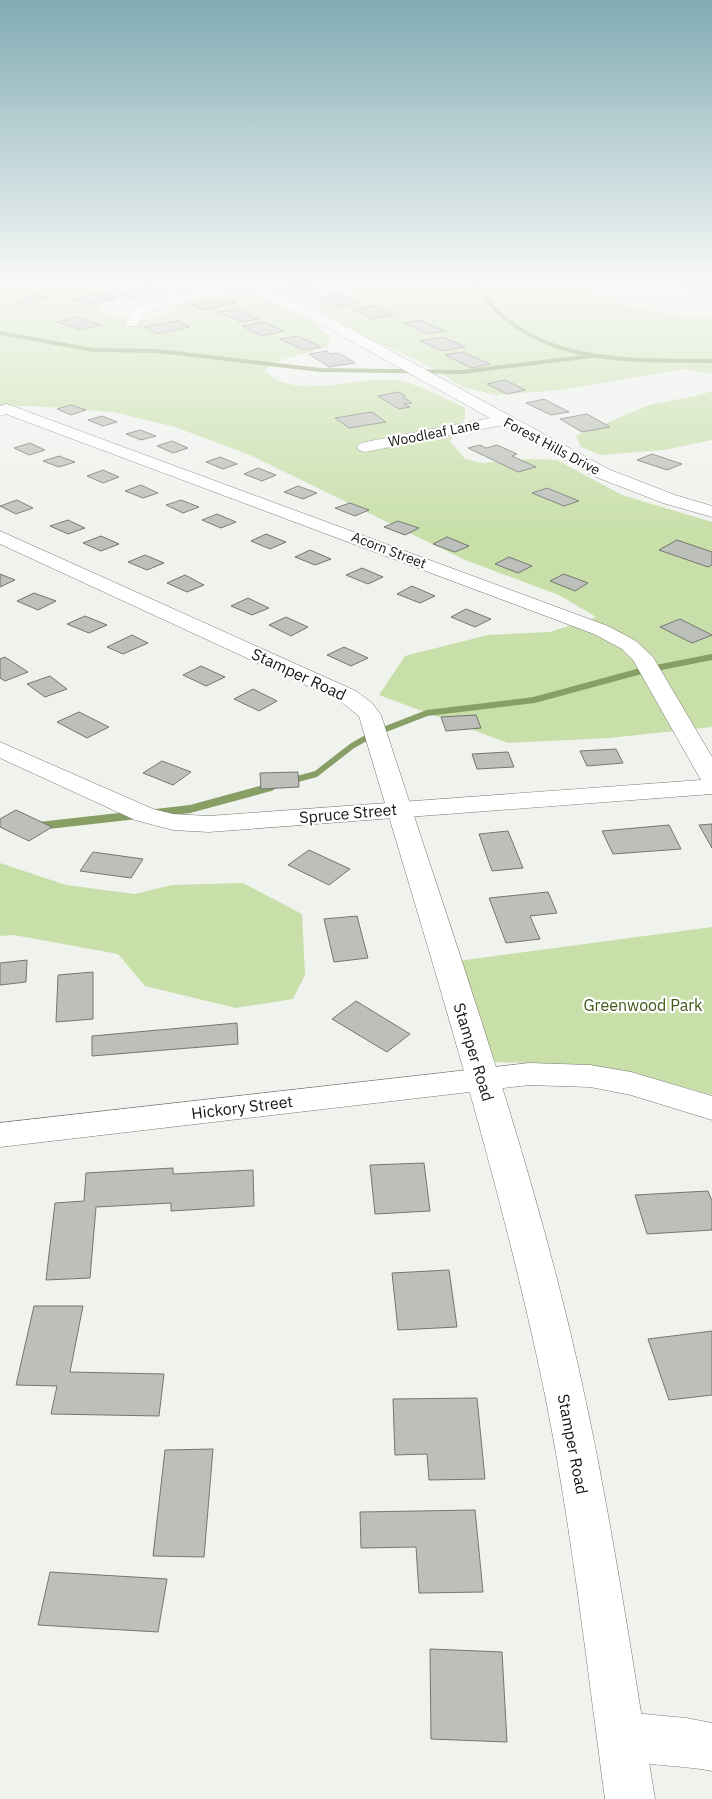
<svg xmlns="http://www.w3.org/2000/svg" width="712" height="1799" font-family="'IBM Plex Sans',sans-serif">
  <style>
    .green { fill: #c8dfa9 }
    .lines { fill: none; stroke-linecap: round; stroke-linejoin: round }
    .stream-far2 { stroke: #879e65; stroke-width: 4 }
    .stream-far1 { stroke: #879e65; stroke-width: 6 }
    .stream { stroke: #879e65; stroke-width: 8 }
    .building { fill: #bdbfba; stroke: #747672 }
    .minor-casing { stroke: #767773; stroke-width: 1 }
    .tertiary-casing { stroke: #767773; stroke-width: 1 }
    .minor { fill: #fff; fill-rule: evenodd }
    .tertiary { fill: #fff; fill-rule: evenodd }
    .labels { text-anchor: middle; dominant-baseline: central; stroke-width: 4.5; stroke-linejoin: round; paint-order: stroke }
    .far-street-label { font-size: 14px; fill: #151614; stroke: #fff }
    .street-label { font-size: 16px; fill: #151614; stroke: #fff }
    .park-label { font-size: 16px; fill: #415719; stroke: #fff }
  </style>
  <rect width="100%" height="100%" fill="#f0f2ee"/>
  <!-- green -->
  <g class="green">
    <path d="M0,282H99L110,287L95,300L100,312C116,319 136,322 153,318C166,316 179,306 191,302C239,284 293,306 330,336L328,347L281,360L264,370C296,404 362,373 401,381C424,386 444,398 465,408V418L450,441L465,459L483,463L533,459L557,460L622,495L712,522V727L609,738L508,743L379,695L405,656L488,635L550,632L596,617L559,595L465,560L250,455L175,427L113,412L33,406H0Z"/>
    <polygon points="338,282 553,282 625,305 680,316 712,319 712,374 684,369 561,390 496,395 463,387 424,363 373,340 320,311 322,305 361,292"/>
    <polygon points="712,391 712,440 664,450 601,455 581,447 576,436 649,405 695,396"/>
    <polygon points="0,863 66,885 135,894 172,885 243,883 302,914 305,975 293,999 236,1008 145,986 118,954 14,935 0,936"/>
    <polygon points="712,927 712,1095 635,1073 567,1064 495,1062 458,961"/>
  </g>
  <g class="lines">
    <!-- stream-far2 -->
    <g class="stream-far2">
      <path d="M476,282C481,290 486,301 493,307C550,366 637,360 712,361"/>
      <polyline points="0,333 93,350 158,351 321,370 462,372 592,356"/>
    </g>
    <!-- stream-far1 -->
    <polyline class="stream-far1" points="290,781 316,774 352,746 373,734 427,713 534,700 641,671 712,657"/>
    <!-- stream -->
    <g class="stream">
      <polyline points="156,813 190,809 271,787"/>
      <polyline points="39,826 137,815"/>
    </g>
  </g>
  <!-- building -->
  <g class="building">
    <polygon points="664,282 712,284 712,292"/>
    <polygon points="307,283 316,286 303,288 318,294 310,295 287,287"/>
    <polygon points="151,287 163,291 131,298 119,294"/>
    <polygon points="103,293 117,298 86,305 72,300"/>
    <polygon points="339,294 358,303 337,307 318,298"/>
    <polygon points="35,295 48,297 32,303 16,302"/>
    <polygon points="226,298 236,303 201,310 191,305"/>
    <polygon points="374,306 394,315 373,319 353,309"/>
    <polygon points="236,309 258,319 241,322 219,312"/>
    <polygon points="77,317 101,325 80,330 57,322"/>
    <polygon points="420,320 445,331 428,334 404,323"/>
    <polygon points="177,321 190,327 157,334 144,327"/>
    <polygon points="265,322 284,331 261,336 242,326"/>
    <polygon points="298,336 321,347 303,350 280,339"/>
    <polygon points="443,337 465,347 442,351 420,341"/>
    <polygon points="327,351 331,354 339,353 355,363 329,367 309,354"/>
    <polygon points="463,352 490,364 472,368 445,355"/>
    <polygon points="505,380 525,390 507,394 487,384"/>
    <polygon points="399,392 405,396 403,397 412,403 404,404 410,407 399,409 378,396"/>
    <polygon points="544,399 569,412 551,415 526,403"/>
    <polygon points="71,405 86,410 71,415 57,409"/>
    <polygon points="372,412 386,422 349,428 335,418"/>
    <polygon points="587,414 610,427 582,432 560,419"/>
    <polygon points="102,416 117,422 103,426 88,420"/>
    <polygon points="140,430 156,436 141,440 126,434"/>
    <polygon points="172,441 188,448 173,453 157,446"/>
    <polygon points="30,443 45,450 29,455 14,448"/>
    <polygon points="480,445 486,448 497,445 517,454 512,456 536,467 518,472 468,448"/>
    <polygon points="652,454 682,464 667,470 637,460"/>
    <polygon points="59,456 75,462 59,467 43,461"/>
    <polygon points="220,457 237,464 223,469 206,462"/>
    <polygon points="258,468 276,475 262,481 244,474"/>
    <polygon points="103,470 119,477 103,483 87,476"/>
    <polygon points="141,485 158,493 143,498 125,491"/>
    <polygon points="298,486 317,493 303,499 284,492"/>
    <polygon points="547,488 579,501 564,506 532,493"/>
    <polygon points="17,500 33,508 16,514 0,506"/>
    <polygon points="181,500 199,507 183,513 166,505"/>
    <polygon points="350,503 369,510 355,516 335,508"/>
    <polygon points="217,514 236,522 221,528 202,520"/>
    <polygon points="68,520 85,528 68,534 50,526"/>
    <polygon points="398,521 419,528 405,535 384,527"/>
    <polygon points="266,534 286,542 270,549 251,541"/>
    <polygon points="101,536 119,544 101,551 83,543"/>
    <polygon points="447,537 469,546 455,552 433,544"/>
    <polygon points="677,540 712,552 712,565 708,567 659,550"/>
    <polygon points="310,550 331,559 315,565 295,557"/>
    <polygon points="145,555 164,563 147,570 128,562"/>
    <polygon points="509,557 532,566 518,573 495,564"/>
    <polygon points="362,568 383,577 368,584 346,575"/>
    <polygon points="0,574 15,580 0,587"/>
    <polygon points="564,574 588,583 575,591 550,581"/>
    <polygon points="185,575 204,585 187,592 167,583"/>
    <polygon points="412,586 435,596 420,603 397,594"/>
    <polygon points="34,593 56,601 38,610 17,601"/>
    <polygon points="248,598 269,608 252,615 231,606"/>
    <polygon points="466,609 491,619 475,627 451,617"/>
    <polygon points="85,616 107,625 89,633 67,624"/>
    <polygon points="286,617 308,627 291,636 269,625"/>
    <polygon points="680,619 712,635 692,643 660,627"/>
    <polygon points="132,635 148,643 123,654 107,647"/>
    <polygon points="344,647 368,658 351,666 327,655"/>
    <polygon points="5,657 28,672 5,681 0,678 0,659"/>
    <polygon points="201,666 225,677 206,686 183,675"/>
    <polygon points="50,676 67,689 45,697 27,684"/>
    <polygon points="253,689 277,701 259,711 234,699"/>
    <polygon points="79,712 109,727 87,738 57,722"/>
    <polygon points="476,715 481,728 446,731 441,717"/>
    <polygon points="616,749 623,763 587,766 580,751"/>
    <polygon points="508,752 514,767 477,769 472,754"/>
    <polygon points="162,761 191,772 173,785 143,773"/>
    <polygon points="298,772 299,787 261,789 260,773"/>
    <polygon points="16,810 52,827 29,841 0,827 0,819"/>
    <polygon points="712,824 712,848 699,825"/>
    <polygon points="669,825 681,849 613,854 602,831"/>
    <polygon points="508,831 523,868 492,871 479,834"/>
    <polygon points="309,850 350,869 329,885 288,865"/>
    <polygon points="93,852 143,859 131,878 80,871"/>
    <polygon points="548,892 557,913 530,916 540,939 506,943 489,898"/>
    <polygon points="357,916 368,958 334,962 324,919"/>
    <polygon points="27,960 26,982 0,985 0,963"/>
    <polygon points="93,972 93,1019 56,1022 58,975"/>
    <polygon points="356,1001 410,1034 387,1052 332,1019"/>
    <polygon points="237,1023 238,1044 92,1056 92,1036"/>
    <polygon points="424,1163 430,1211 375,1214 370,1165"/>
    <polygon points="173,1168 173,1174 253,1170 254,1206 171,1211 171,1203 96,1207 90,1278 46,1280 55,1203 84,1201 86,1173"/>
    <polygon points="708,1191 712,1201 712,1230 647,1234 635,1195"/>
    <polygon points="449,1270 457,1327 398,1330 392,1273"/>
    <polygon points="34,1306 83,1306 70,1372 164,1374 159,1416 51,1414 57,1386 16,1385"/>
    <polygon points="712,1331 712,1395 669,1400 648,1339"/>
    <polygon points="477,1398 485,1479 429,1480 427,1454 395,1455 393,1399"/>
    <polygon points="213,1449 204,1557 153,1556 165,1450"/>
    <polygon points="475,1510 483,1592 419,1593 416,1547 361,1548 360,1512"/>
    <polygon points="50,1572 167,1579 158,1632 38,1625"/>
    <polygon points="430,1649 502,1652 507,1742 431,1739"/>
  </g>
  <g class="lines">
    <!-- minor casing -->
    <g class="minor-casing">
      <g id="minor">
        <polygon points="234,282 251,282 336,321 608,469 675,495 712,506 712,517 663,503 596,477 503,425 365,452 359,450 357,447 359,444 365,442 490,418 326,327 243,288 149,311 142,316 137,326 127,326 125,323 132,311 140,305"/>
        <polygon points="7,404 608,626 636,641 653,657 712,757 712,794 209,832 173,830 135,820 0,758 0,742 153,809 173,814 209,816 701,780 633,660 622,649 594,634 6,414 0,416 0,406"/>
        <polygon points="529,1063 590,1065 631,1072 712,1096 712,1120 631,1095 590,1087 529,1085 0,1147 0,1123"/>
        <path d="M622,1712L686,1718L712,1723V1771C677,1764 638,1767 605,1753L598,1736L605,1719Z"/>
      </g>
    </g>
    <!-- tertiary casing -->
    <g class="tertiary-casing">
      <path id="tertiary" d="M0,531L356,691L372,703L381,715C450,929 527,1142 577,1361C610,1506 631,1653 655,1799H605C585,1652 569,1502 537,1357C489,1140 422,929 359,716L340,701L0,544Z"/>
    </g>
    <!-- minor -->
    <use href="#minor" class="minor"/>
    <!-- tertiary -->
    <use href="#tertiary" class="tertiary"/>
  </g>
  <!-- sky -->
  <linearGradient id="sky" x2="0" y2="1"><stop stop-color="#81abb4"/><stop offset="0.53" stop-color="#f8f9f7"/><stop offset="1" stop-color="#f8f9f7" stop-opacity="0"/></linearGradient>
  <rect width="712" height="534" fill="url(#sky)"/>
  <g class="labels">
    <!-- far-street labels -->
    <g class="far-street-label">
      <text transform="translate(434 433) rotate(-11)">Woodleaf Lane</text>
      <text transform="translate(552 446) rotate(28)">Forest Hills Drive</text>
      <text transform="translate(389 550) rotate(21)">Acorn Street</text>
    </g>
    <!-- street labels -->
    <g class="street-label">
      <text transform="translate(299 674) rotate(25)">Stamper Road</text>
      <text transform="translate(348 813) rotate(-5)">Spruce Street</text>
      <text transform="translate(474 1052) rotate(73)">Stamper Road</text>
      <text transform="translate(242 1107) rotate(-7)">Hickory Street</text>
      <text transform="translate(573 1444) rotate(79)">Stamper Road</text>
    </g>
    <!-- park labels -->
    <g class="park-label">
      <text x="643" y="1005">Greenwood Park</text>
    </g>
  </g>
</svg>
